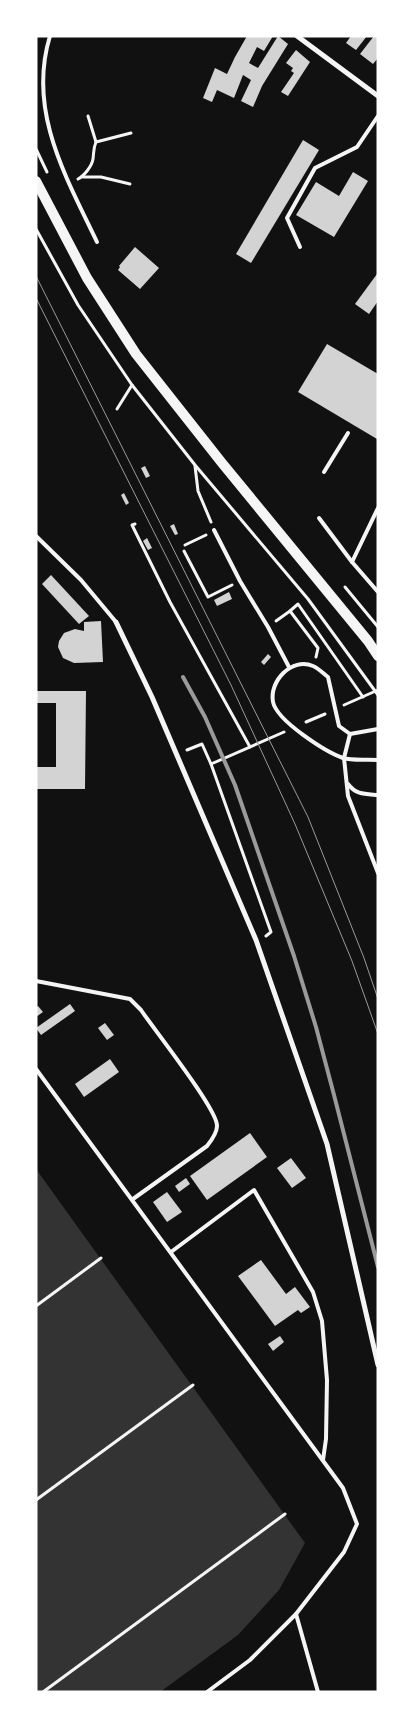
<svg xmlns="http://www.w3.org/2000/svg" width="414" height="1728" font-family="Signika,sans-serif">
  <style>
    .water { fill: #333 }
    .building { fill: #d3d3d3 }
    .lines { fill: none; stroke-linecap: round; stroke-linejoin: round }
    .path { stroke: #f5f5f5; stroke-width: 3 }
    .service { stroke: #f5f5f5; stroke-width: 4 }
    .minor { stroke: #f5f5f5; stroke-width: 5 }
    .secondary { stroke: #f5f5f5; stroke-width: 10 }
    .tram { stroke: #9a9a9a; stroke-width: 1 }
    .rail { stroke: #9a9a9a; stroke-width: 4 }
  </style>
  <rect width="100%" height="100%" fill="#111"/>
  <!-- water -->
  <polygon class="water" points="36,1169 305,1543 279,1590 238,1635 160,1692 36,1692"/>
  <!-- building -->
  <g class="building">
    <polygon points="247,36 273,36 264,51 257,47 249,63 258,68 278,36 288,44 262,86 253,107 241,101 251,80 243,75 234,98 217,90 212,102 203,98 215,68 227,74 235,57"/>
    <polygon points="351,36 367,36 356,50 346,43"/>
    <polygon points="374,36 378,36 378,58 373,64 360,54"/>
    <polygon points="296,50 310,62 288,96 281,92 294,73 291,71 293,68 286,63"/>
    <polygon points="303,140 319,150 251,263 236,254"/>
    <polygon points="353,172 368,181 334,237 296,215 316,182 339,196"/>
    <polygon points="135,247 159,268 140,289 118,270 120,267 119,266"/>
    <polygon points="377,274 378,301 369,314 355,304"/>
    <polygon points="327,344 378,374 377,439 298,392"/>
    <polygon points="145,466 150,476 146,478 141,468"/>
    <polygon points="124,493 129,503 126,505 121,495"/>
    <polygon points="174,524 178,534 175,535 170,526"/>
    <polygon points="147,538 152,548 148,550 143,541"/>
    <polygon points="51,575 89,616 79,624 42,584"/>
    <polygon points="229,592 232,599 217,606 214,600"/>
    <polygon points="101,621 103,662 74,663 63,658 58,647 59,641 64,633 75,629 84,631 84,622"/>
    <polygon points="268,654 271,657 264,665 261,662"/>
    <polygon points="36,691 86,691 85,789 36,789 36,767 56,767 56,703 36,703"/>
    <polygon points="70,1004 75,1011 41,1035 36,1028"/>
    <polygon points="38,1006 43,1012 36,1017 36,1008"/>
    <polygon points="105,1023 114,1035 107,1040 98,1028"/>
    <polygon points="110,1059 119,1072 84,1097 75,1084"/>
    <polygon points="250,1133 267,1157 207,1200 190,1176"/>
    <polygon points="291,1158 306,1178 292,1188 277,1168"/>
    <polygon points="186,1178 190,1184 179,1192 175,1186"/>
    <polygon points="167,1192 182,1212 167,1222 153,1202"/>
    <polygon points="261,1260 286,1294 295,1287 310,1307 301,1313 298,1310 275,1326 238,1276"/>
    <polygon points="280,1336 284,1342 273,1351 268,1344"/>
  </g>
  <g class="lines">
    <!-- path -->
    <g class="path">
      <polyline points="88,116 96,142"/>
      <polyline points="36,149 47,172"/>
      <polyline points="83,177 101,177 130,184"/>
      <path d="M78,179C84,176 92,166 93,159C94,152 93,149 96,142L131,133"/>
      <polyline points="36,229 78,305 132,385 195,465 308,599 378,695"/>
      <polyline points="117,409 132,385"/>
      <polyline points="195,466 198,491 211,522"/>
      <polyline points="135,524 132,525 170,602 250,747"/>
      <polyline points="185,545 206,535"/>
      <polyline points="184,551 208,597 232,585"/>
      <polyline points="345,587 378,627"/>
      <polyline points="276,621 290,611"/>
      <polyline points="316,657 318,648 290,611 298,604 363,697"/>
      <polyline points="344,705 378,690"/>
      <polyline points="306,722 325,714"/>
      <polyline points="187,750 202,744 211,764 271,932 266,936"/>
      <polyline points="211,764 284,732"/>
      <polyline points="36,1306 101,1258"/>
      <polyline points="36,1500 193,1385"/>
      <polyline points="43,1692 285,1514"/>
    </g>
    <!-- service -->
    <g class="service">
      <path d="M50,36C27,111 66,177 97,242"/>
      <polyline points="300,247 287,218 315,168 357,147 378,116"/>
      <polyline points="324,472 348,433"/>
      <polyline points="319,518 352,562 378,592"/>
      <polyline points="214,530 240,581 268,627 289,667"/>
      <polyline points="36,536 81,580 116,622"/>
      <polyline points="352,562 378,508"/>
      <path d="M378,729L350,734L339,726L328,677C324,674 318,668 313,666C292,657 269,681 273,702C277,721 326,752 343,758C353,761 367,759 378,760"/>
      <polyline points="350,734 344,758 348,796 378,873"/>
      <path d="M348,784C356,795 365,794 378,795"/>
      <path d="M36,981L130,999L141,1010C153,1028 218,1110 217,1126C217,1133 211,1141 207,1146L133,1199"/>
      <polyline points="36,1069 343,1488 357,1524 344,1552 296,1614 250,1660 207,1692"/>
      <polyline points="171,1252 254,1190 313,1292 322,1321 327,1380 326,1439 323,1460"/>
      <polyline points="296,1614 318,1692"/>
    </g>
    <!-- minor -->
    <g class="minor">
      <polyline points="297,36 378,96"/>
      <polyline points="116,622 152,697 256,940 327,1144 378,1365"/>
    </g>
    <!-- secondary -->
    <polyline class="secondary" points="36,181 87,278 136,354 222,463 368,641 378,656"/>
    <!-- tram -->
    <g class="tram">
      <polyline points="36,276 308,817 364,958 378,999"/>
      <polyline points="36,298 231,685 295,824 352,961 378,1034"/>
    </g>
    <!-- rail -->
    <polyline class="rail" points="183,677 205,717 235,785 294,956 316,1027 334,1095 378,1267"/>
  </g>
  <!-- border -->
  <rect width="414" height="1728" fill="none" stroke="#ffffff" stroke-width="75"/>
</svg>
